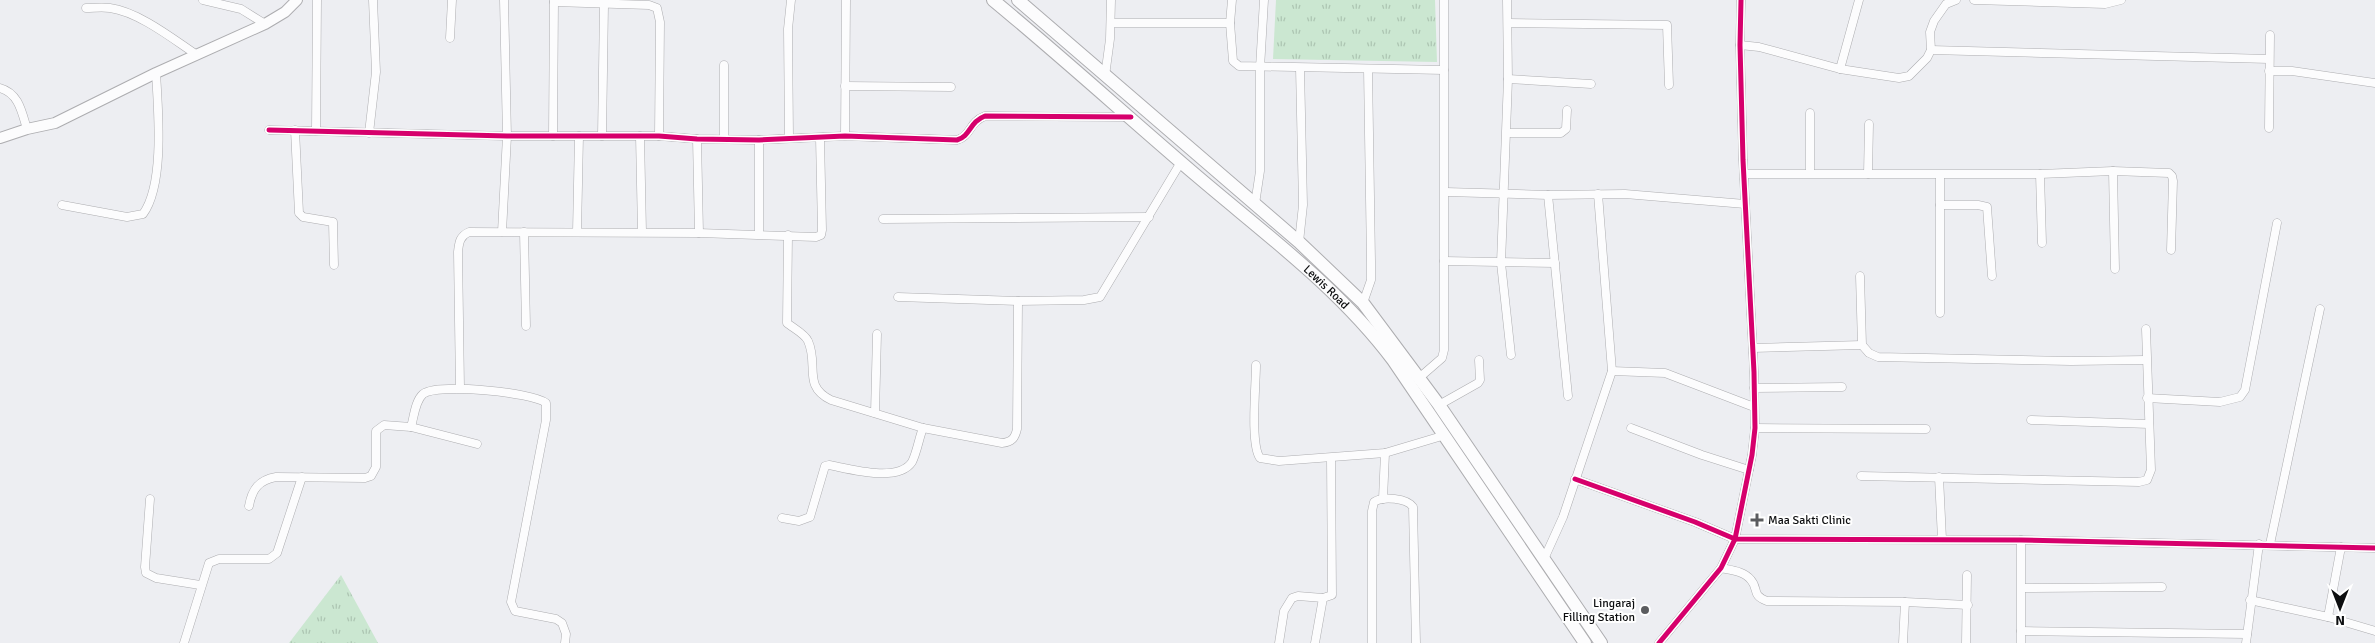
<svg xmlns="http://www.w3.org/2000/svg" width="2375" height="643" font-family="Signika,sans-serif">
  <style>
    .grass { fill: url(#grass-tufts) }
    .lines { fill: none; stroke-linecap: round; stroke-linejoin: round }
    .minor-casing { stroke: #adadb0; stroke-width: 9 }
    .tertiary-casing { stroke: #adadb0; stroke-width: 12 }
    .primary-casing { stroke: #adadb0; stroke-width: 14 }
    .minor { stroke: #fcfcfd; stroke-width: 8 }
    .tertiary { stroke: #fcfcfd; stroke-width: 10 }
    .primary { stroke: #fcfcfd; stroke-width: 12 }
    .cycleway-casing { stroke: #fff; stroke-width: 8 }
    .cycleway { stroke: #d6006c; stroke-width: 5 }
    .poi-dot { fill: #5b5c5f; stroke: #fff; stroke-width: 2 }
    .labels { text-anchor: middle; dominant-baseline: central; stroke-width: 4; stroke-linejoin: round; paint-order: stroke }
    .street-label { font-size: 12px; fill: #0d0e10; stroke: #fff }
    .poi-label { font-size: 12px; fill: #0d0e10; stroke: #fff; text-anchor: start }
  </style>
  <defs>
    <pattern id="grass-tufts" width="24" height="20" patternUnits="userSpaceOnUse" patternTransform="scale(1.25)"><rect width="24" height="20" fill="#cbe7d1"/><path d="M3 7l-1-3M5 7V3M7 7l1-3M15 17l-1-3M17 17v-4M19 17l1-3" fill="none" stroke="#adc5b2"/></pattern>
  </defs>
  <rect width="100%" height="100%" fill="#edeef2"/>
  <!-- grass -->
  <g class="grass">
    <polygon points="1276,0 1435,0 1437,62 1273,59"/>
    <polygon points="341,575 378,643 289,643"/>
  </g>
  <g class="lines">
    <!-- minor casing -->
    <g class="minor-casing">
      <g id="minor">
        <polyline points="203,0 241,9 265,24"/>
        <polyline points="1232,0 1230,23 1233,61 1239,66 1444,70"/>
        <polyline points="1507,0 1508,79 1501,263 1511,355"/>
        <polyline points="1974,0 2105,4 2121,0"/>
        <polyline points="554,2 649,5 657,8 660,22 659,136"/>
        <path d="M86,8C94,8 102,7 110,8C139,12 173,39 197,55"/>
        <polyline points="1111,23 1230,23"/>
        <polyline points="1508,23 1667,25 1669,85"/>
        <polyline points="450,38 452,0"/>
        <polyline points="1740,45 1759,47 1840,69 1899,78 1909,76 1927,58 1931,50 1930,32 1934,21 1946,4 1956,0"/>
        <polyline points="1931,50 2269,59"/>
        <polyline points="724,65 724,139"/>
        <polyline points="1840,69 1859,0"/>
        <polyline points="2269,71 2292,71 2375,83"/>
        <polyline points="1105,76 1110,39 1111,0"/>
        <polyline points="1508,79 1591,84"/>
        <polyline points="845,86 951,87"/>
        <path d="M0,88C19,93 22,113 27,129"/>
        <polyline points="2269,128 2270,35"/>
        <path d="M269,130L507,136H659L697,139L759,140L845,136L957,140C971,136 969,122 985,116L1129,117"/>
        <polyline points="295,130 299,213 303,217 333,222 334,265"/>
        <polyline points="316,131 317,0"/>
        <polyline points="369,133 376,72 373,0"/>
        <polyline points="1507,133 1561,133 1566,129 1567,110"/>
        <polyline points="553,136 554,0"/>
        <polyline points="602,136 604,5"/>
        <polyline points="640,136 642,232"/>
        <polyline points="845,136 846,0"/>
        <polyline points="789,138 788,29 791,0"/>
        <polyline points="697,139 699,233"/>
        <polyline points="759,140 759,234"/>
        <polyline points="2113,171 2115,269"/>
        <polyline points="1810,173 1810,113"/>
        <polyline points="1744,174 2040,174 2113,171 2169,173 2172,176 2173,181 2171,250"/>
        <polyline points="1868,174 1869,124"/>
        <polyline points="2040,174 2042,243"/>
        <polyline points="1940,175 1940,313"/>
        <polyline points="1446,192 1548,195 1625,194 1745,204"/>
        <polyline points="1548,195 1568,396"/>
        <polyline points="1255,204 1260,171 1260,68 1264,0"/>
        <path d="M62,205L127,217L143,214C165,184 158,109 156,73"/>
        <polyline points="1940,205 1978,205 1987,207 1992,276"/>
        <polyline points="883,219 1149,217"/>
        <polyline points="502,232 507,136 504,0"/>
        <polyline points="524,232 526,326"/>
        <polyline points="577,232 579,136"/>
        <path d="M788,235L787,323C793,328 805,334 808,341C819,365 802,386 831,400L923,428L1002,443C1012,442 1015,438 1017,429L1018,301"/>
        <polyline points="1299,242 1303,205 1300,68"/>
        <polyline points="1444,261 1555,263"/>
        <polyline points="1860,276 1862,345 1869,353 1878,357 2071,361 2146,360"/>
        <polyline points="898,297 1018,301 1084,300 1100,297 1181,162"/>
        <polyline points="1363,303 1371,280 1371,262 1368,69"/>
        <polyline points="1753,348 1862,345"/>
        <path d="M1256,365C1256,385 1250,444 1260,458L1279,461L1385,453L1442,436"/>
        <polyline points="1612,371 1665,373 1754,407"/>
        <polyline points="1419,378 1442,358 1444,350 1444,0"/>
        <path d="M460,388L458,252C459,242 460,236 469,232L699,233L816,237L821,235L822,230L820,138"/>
        <polyline points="1754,388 1842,387"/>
        <polyline points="2147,398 2220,402 2240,397 2245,390 2277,223"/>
        <polyline points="1439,405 1478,383 1480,380 1479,360"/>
        <polyline points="875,413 877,334"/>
        <polyline points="2031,420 2149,424"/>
        <path d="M411,427C414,417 415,401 423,394C437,383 532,392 546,403V420L511,602L515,611L556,619L562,623L566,634L565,643"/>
        <polyline points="1631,428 1702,455 1749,470"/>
        <polyline points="1755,428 1926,429"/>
        <polyline points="1861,476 2139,482 2147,480 2151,470 2146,329"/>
        <polyline points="1939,477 1942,539"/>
        <polyline points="1575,479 1695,522 1735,539 2021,540 2375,548"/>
        <polyline points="150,499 145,567 146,573 156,578 200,585"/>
        <polyline points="1383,499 1385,453"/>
        <path d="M249,506C252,489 259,480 276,477L365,478L371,476L376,467V431L384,425L411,427L477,444"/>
        <path d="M782,518L799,521L810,517L825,466L829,465C850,469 898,483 912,462C917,452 919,438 923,428"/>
        <polyline points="2270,544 2320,309"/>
        <polyline points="1544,559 1563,517 1612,371 1598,194"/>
        <path d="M1721,568C1730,570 1744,571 1751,580C1759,589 1751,595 1767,601L1905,602L1968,605"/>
        <polyline points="2022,588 2162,587"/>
        <polyline points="2250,600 2328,617 2375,631"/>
        <polyline points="2328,617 2341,547"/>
        <polyline points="2021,631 2247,634"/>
        <polyline points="184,643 209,563 219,559 269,559 277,553 302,477"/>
        <polyline points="1279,643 1284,611 1292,598 1298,596 1323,598 1332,595 1331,458"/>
        <polyline points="1315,643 1323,598"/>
        <path d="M1372,643V511L1374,502C1383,496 1407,498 1413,507L1416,643"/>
        <polyline points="1659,643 1721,568 1735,539 1752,455 1755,428 1754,372 1743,160 1740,45 1741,0"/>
        <polyline points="1903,643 1905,602"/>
        <polyline points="1966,643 1967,575"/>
        <polyline points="2021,643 2021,540"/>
        <polyline points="2246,643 2259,544"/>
      </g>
    </g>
    <!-- tertiary casing -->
    <g class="tertiary-casing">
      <polyline id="tertiary" points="0,138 27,129 55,123 156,73 265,24 285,12 297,0"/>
    </g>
    <!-- primary casing -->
    <g class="primary-casing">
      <g id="primary">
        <path id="s1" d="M993,0C1062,57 1129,118 1197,176C1265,234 1339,288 1393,360L1585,643"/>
        <polyline points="1018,0 1299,242 1363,303 1439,405 1601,643"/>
      </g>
    </g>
    <!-- minor -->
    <use href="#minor" class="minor"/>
    <!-- tertiary -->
    <use href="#tertiary" class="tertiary"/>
    <!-- primary -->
    <use href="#primary" class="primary"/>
    <!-- cycleway casing -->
    <g class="cycleway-casing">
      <g id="cycleway">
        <path d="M269,130L507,136H659L697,139L759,140L845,136L957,140C971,136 969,122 985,116L1131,117"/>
        <polyline points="1575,479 1695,522 1735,539 2021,540 2375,548"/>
        <polyline points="1659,643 1721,568 1735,539 1752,455 1755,428 1754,372 1743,160 1740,45 1741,0"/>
      </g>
    </g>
    <!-- cycleway -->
    <use href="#cycleway" class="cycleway"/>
  </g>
  <!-- markers -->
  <g class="poi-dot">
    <path d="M1754.5 512.5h5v5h5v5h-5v5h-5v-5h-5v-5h5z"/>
    <circle cx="1645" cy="610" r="5"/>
  </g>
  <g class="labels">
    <!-- street labels -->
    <g class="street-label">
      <text stroke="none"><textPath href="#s1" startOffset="440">Lewis Road</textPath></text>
    </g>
    <!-- poi labels -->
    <g class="poi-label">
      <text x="1768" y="520">Maa Sakti Clinic</text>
      <text x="1635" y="603" text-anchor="end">Lingaraj<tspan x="1635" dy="14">Filling Station</tspan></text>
    </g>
  </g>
  <!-- north arrow -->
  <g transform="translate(2340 608) rotate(180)" stroke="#ffffff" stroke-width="4" paint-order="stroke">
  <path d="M0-4L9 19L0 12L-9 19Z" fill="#0d0e10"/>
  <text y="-8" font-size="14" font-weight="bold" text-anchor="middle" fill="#0d0e10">N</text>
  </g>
</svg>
